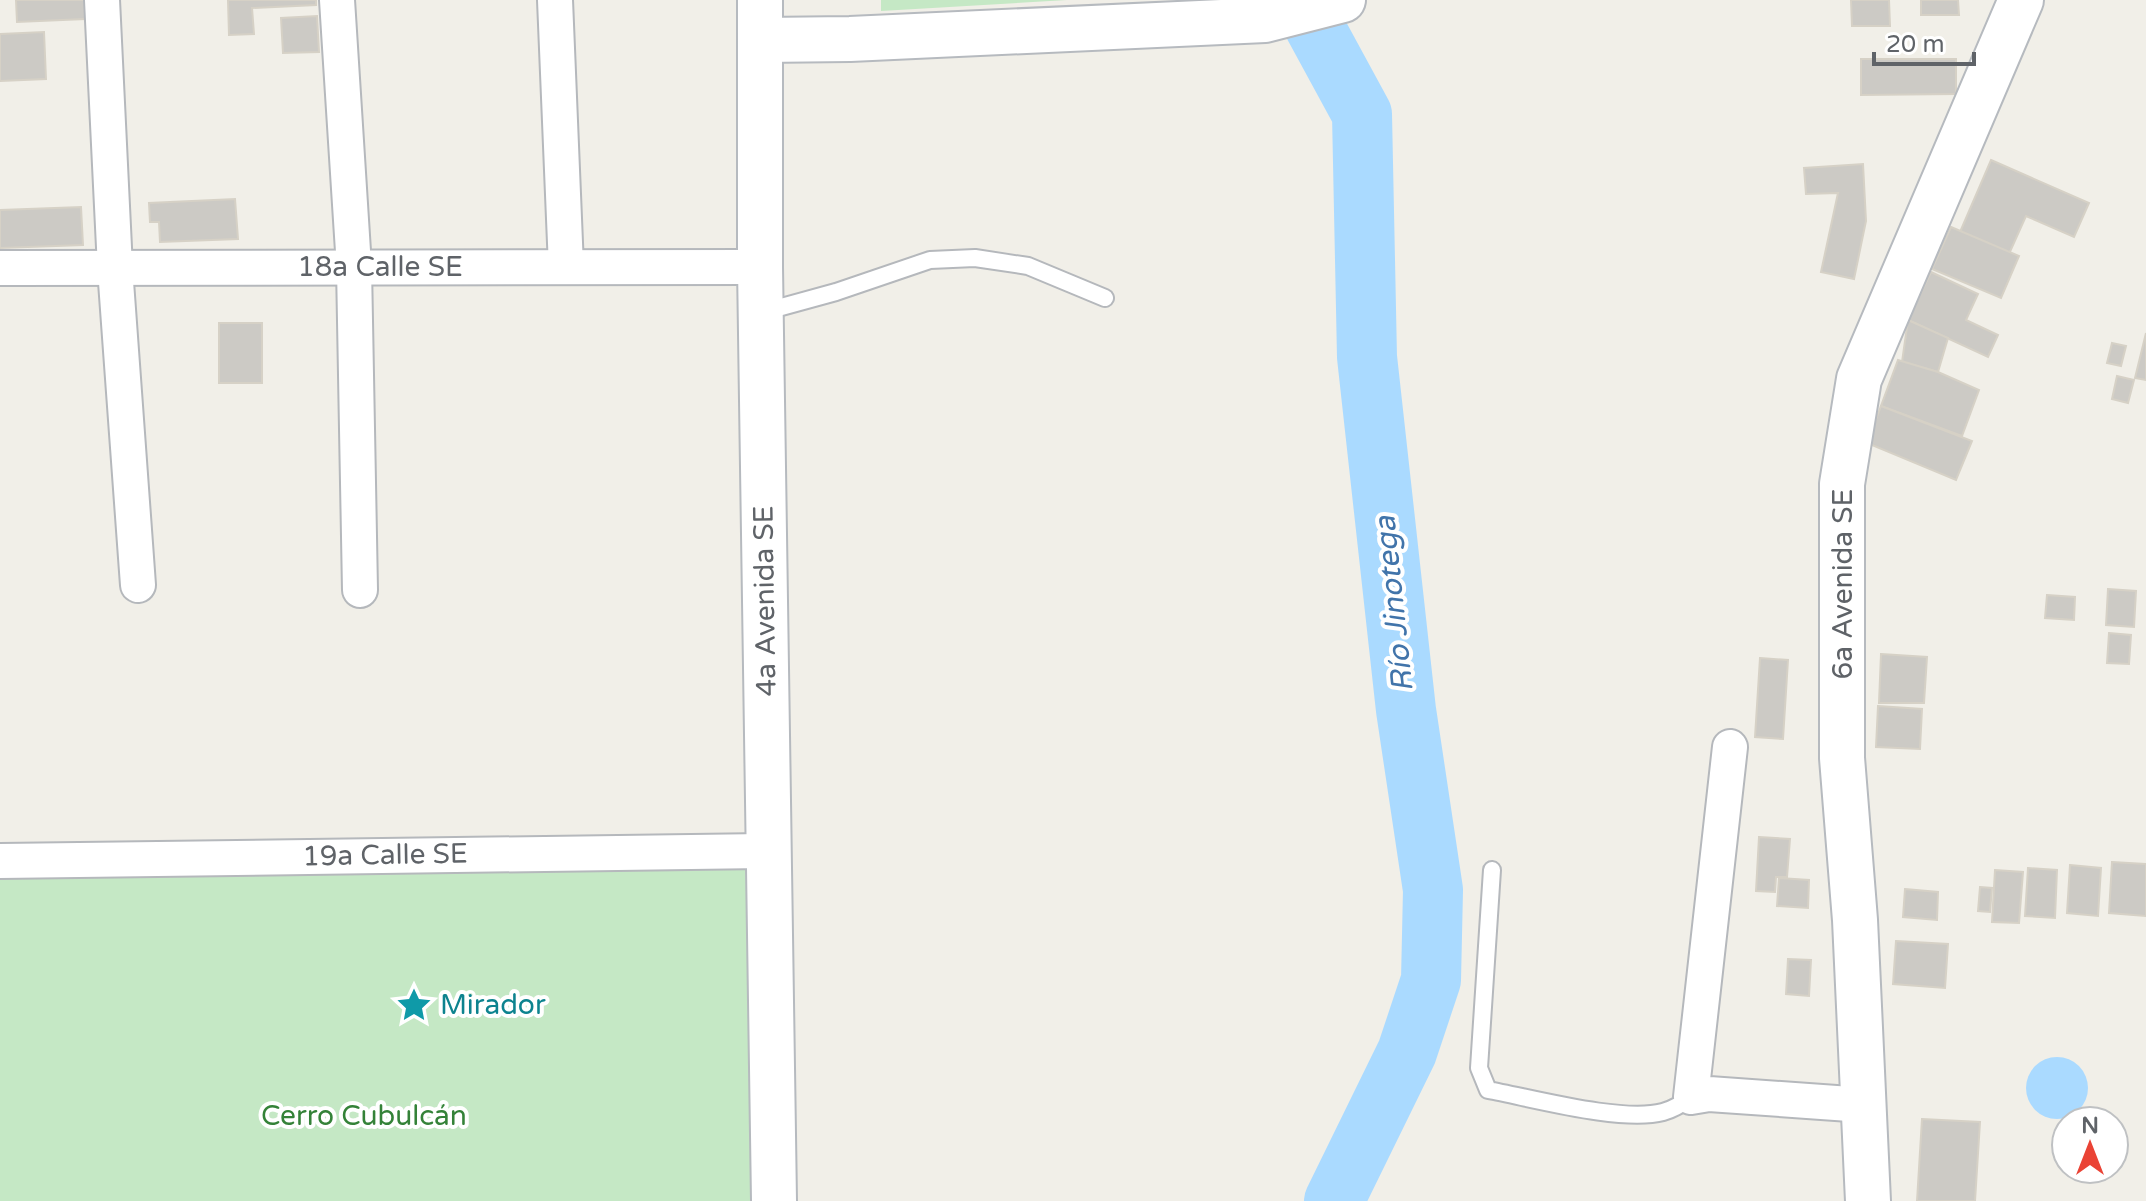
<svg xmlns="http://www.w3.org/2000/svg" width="2146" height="1201" font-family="'Varela Round',sans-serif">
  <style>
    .green { fill: #c5e8c5 }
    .water { fill: #aadaff }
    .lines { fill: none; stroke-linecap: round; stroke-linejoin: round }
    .river { stroke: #aadaff; stroke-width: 60 }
    .building { fill: #cccac5; stroke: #d6d1c6; stroke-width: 2 }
    .lane-casing { stroke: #b5b8bc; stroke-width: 20 }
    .street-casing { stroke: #b5b8bc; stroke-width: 38 }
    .secondary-casing { stroke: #b6babf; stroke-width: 48 }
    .lane { stroke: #fff; stroke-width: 16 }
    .street { stroke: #fff; stroke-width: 34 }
    .secondary { stroke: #fff; stroke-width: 44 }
    .labels { text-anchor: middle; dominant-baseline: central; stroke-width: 8; stroke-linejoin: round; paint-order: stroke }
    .street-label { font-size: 28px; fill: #5f6368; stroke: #fff }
    .culture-label { font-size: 28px; fill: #0d838f; stroke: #fff; text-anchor: start }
    .park-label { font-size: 28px; fill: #348238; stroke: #fff }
    .water-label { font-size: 30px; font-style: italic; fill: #4174aa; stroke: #fff }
  </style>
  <rect width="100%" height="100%" fill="#f1efe8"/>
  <!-- green -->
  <g class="green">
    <polygon points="881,0 1067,0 881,11"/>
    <polygon points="766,862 768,1201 0,1201 0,869"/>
  </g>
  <!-- water -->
  <circle class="water" cx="2057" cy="1088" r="31"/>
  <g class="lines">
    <!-- river -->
    <polyline class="river" points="1300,0 1362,114 1367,357 1406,710 1433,890 1431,980 1407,1052 1334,1201"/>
  </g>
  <!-- building -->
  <g class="building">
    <polygon points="16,0 84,0 85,19 17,22"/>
    <polygon points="228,0 316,0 316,5 252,8 254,34 229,35"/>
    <polygon points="1851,0 1889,0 1890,26 1852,26"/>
    <polygon points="1921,0 1958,0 1959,15 1921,15"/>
    <polygon points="317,16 319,52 283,53 281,18"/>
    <polygon points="44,32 46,79 0,81 0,34"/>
    <polygon points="1861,59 1956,59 1956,94 1861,95"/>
    <polygon points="1991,160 2089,203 2074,237 2026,216 2009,254 1960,232"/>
    <polygon points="1863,164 1866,221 1854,279 1821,272 1838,193 1806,194 1804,168"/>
    <polygon points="235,199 238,239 160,242 159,222 150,222 149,203"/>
    <polygon points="81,207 83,245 0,248 0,210"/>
    <polygon points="1951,227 2019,256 2001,298 1932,269"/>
    <polygon points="1931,272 1978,294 1966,320 1998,335 1988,357 1908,320"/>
    <polygon points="1908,320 1948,338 1938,372 1902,362"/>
    <rect x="219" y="323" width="43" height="60"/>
    <polygon points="2146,333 2146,380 2135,378"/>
    <polygon points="2112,343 2126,346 2121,366 2107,363"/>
    <polygon points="1898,360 1938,372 1979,390 1962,436 1881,406"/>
    <polygon points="2117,376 2134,380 2128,403 2112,399"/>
    <polygon points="1881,406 1972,441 1956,480 1867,443"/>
    <polygon points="2108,589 2136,591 2134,627 2106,625"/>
    <polygon points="2047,595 2075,597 2074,620 2045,618"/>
    <polygon points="2109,633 2131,635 2129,664 2107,663"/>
    <polygon points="1881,654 1927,657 1924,703 1879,703"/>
    <polygon points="1760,658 1788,660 1783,739 1755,737"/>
    <polygon points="1878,706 1922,709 1920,749 1876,747"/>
    <polygon points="1759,837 1790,839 1787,877 1776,877 1775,892 1756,891"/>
    <polygon points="2112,862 2146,864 2146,916 2109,913"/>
    <polygon points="2070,865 2101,868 2098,916 2067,913"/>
    <polygon points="2028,868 2057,870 2055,918 2025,916"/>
    <polygon points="1995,870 2023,872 2019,923 1992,922"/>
    <polygon points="1779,878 1809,880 1808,908 1777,906"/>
    <polygon points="1980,887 1992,888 1990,912 1978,911"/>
    <polygon points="1905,889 1938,892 1937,920 1903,917"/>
    <polygon points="1896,941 1948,944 1945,988 1893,984"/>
    <polygon points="1788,959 1811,960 1809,996 1786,994"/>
    <polygon points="1922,1119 1980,1122 1975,1201 1917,1201"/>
  </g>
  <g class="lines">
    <!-- lane casing -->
    <g class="lane-casing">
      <g id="lane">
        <polyline points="763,312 836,292 930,260 975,258 1028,266 1105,298"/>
        <path d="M1492,870L1479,1068L1488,1090C1532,1098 1622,1123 1663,1112C1674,1109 1682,1104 1691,1097"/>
      </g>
    </g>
    <!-- street casing -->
    <g class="street-casing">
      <g id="street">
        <polyline points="102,0 115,268 138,585"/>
        <polyline points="337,0 354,267 360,590"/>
        <polyline points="555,0 566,267"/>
        <polyline points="0,268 760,267"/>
        <polyline points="1730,747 1691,1097 1709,1094 1864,1105"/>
        <polyline points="0,861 769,851"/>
      </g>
    </g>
    <!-- secondary casing -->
    <g class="secondary-casing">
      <g id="secondary">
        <polyline points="760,0 760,267 774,1201"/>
        <polyline points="761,40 850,39 1265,20 1343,0"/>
        <polyline points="1868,1201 1855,920 1842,758 1842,484 1859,379 2021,0"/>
      </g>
    </g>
    <!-- lane -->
    <use href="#lane" class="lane"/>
    <!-- street -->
    <use href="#street" class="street"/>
    <!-- secondary -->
    <use href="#secondary" class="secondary"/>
  </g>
  <!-- icons -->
  <defs>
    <g id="sight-bare" transform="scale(2.76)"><path d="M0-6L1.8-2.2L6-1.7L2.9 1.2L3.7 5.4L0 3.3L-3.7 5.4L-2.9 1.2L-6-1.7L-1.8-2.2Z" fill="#0f9aa8" stroke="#fff" stroke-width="2.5" paint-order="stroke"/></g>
  </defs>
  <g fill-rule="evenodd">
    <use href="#sight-bare" x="414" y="1005"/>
  </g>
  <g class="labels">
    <!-- street labels -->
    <g class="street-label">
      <text x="380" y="267">18a Calle SE</text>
      <text transform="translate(1843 584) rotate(-90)">6a Avenida SE</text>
      <text transform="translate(765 601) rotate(-91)">4a Avenida SE</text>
      <text transform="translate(385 855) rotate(-1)">19a Calle SE</text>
    </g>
    <!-- culture labels -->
    <g class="culture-label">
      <text x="440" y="1005">Mirador</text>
    </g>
    <!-- park labels -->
    <g class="park-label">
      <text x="364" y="1116">Cerro Cubulcán</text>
    </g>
    <!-- water labels -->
    <g class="water-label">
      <text transform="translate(1394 604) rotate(-96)">Río Jinotega</text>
    </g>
  </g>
  <!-- north arrow -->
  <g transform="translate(2090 1145)"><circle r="38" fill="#ffffff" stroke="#bfc1c3" stroke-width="2"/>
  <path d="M0-6L14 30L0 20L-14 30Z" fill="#ea4335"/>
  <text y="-12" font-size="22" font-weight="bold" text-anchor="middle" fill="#5f6368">N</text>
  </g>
  <!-- scale -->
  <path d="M1874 52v12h100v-12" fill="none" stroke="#5f6368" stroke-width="4"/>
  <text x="1886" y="52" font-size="24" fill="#5f6368" stroke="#ffffff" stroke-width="6" paint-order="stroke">20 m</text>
</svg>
